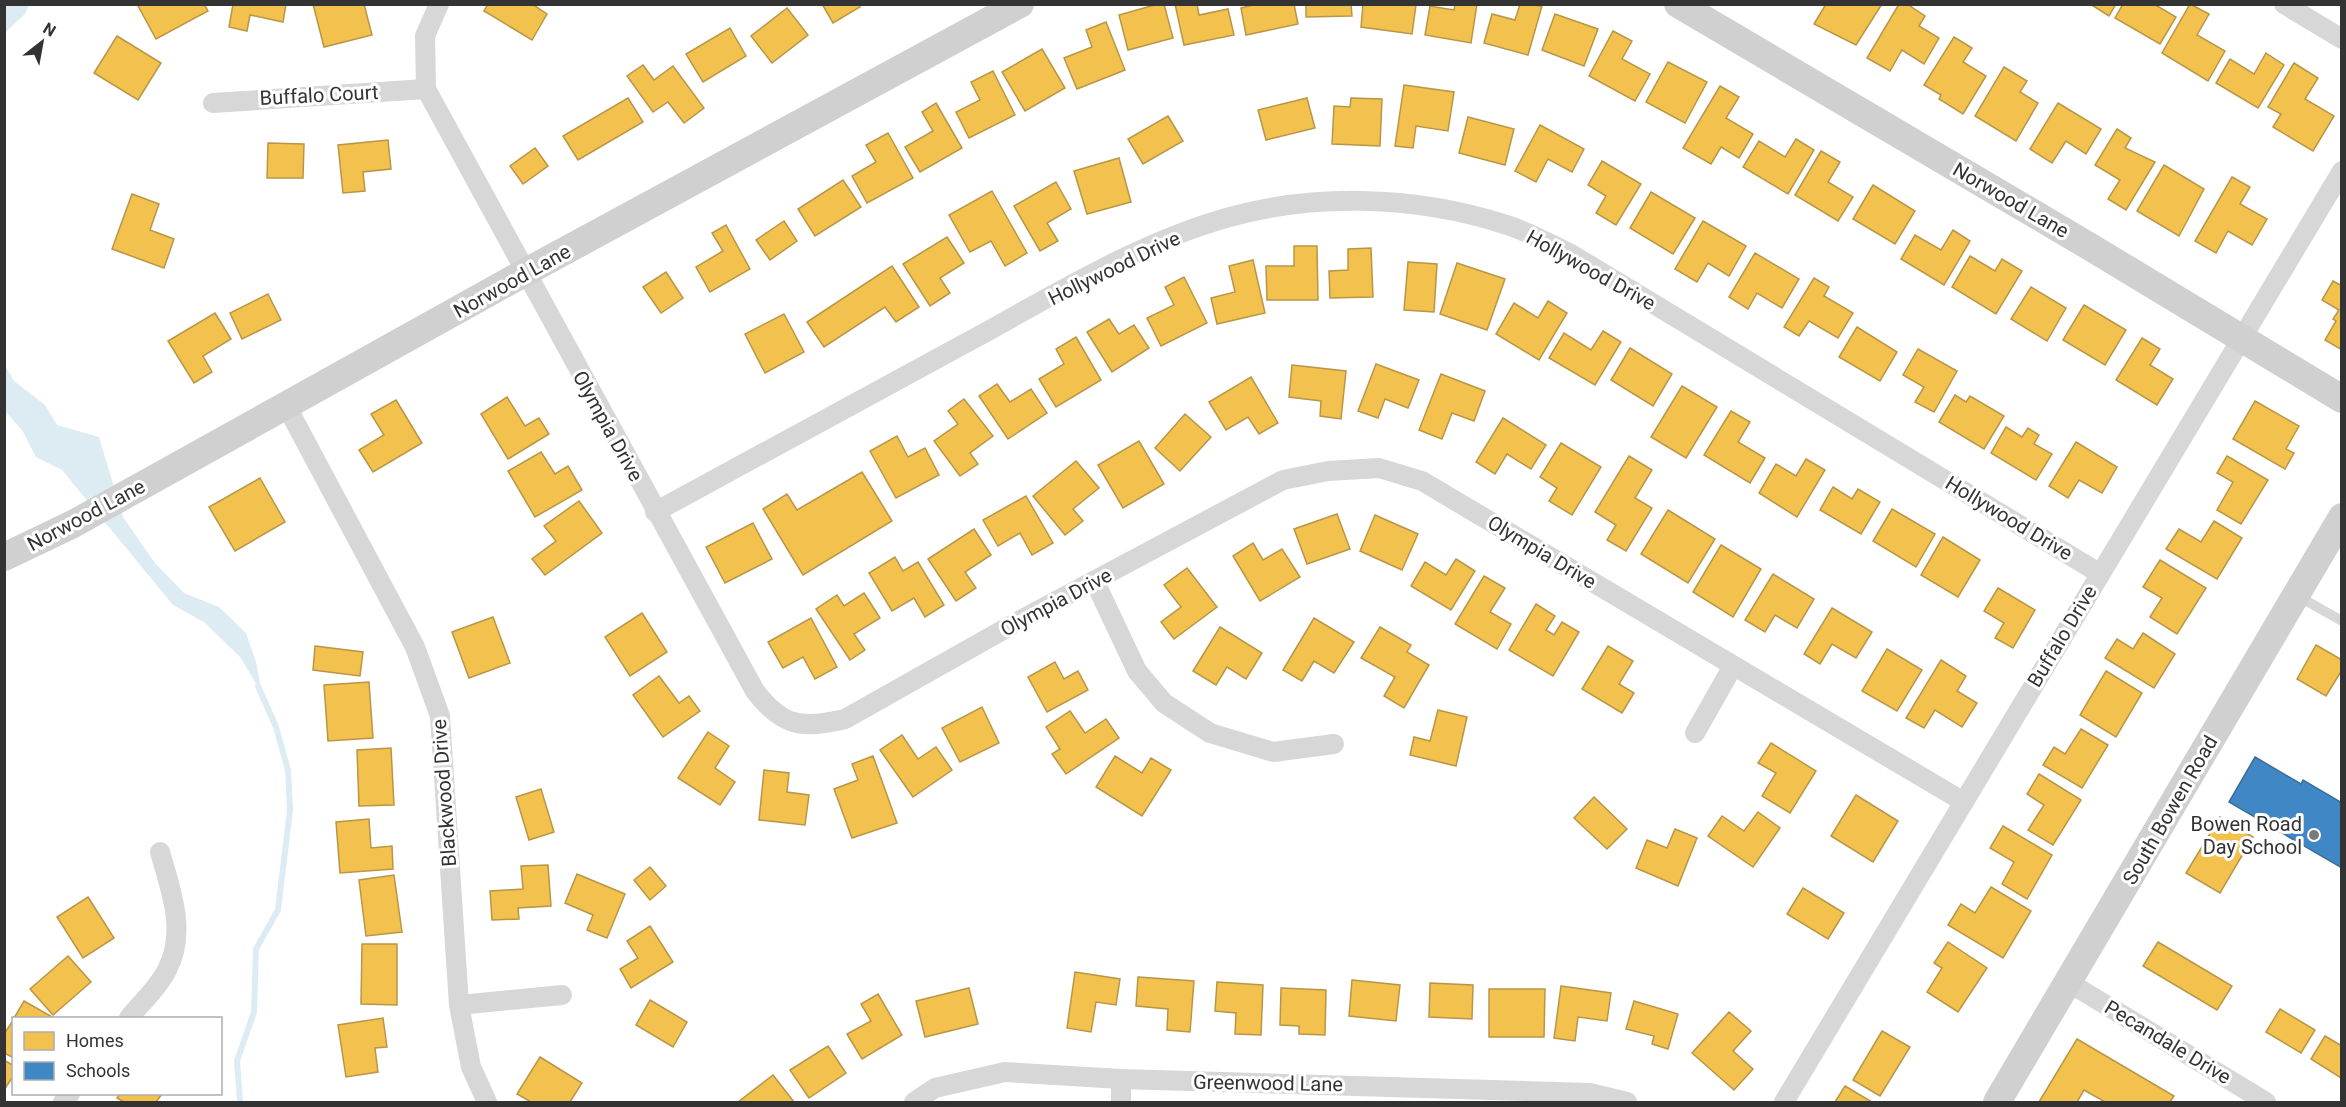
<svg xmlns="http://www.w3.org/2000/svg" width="2346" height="1107" font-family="Roboto,sans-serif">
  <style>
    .water { fill: #ddebf3 }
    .homes { fill: #f2c14e; stroke: #b99646; stroke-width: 1.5 }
    .schools { fill: #3f88c5; stroke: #3b6e99; stroke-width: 1.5 }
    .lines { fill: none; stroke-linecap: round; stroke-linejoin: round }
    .stream { stroke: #ddebf3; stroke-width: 6 }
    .lane { stroke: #d7d7d7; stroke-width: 10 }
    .street { stroke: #d7d7d7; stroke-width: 20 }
    .secondary { stroke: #d0d0d0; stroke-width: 28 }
    .poi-dot { fill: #7a7a7a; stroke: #fff; stroke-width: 2 }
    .labels { text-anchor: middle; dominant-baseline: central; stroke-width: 6; stroke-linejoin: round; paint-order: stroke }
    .street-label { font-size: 20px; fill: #333; stroke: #fff }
    .poi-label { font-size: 20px; fill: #333; stroke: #fff; text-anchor: end }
  </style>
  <rect width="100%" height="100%" fill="#fff"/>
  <!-- water -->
  <g class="water">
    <polygon points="5,4 29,5 25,14 5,33"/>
    <polygon points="4,363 14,381 45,405 57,425 99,437 123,517 155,563 184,593 219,607 246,633 256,662 262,693 240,657 204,622 173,605 62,470 36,457 22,430 5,411"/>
  </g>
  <!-- homes -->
  <g class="homes">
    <polygon points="137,4 204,4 208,11 156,39"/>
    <polygon points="233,4 286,4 283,22 250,15 247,31 229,27"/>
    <polygon points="313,4 364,4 372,35 324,47"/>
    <polygon points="488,4 532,4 547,14 532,40 484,11"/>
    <polygon points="822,4 859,4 860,7 833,23"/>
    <polygon points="1158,4 1164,4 1173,38 1128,50 1119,15"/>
    <polygon points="1175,4 1197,4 1199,15 1228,9 1234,35 1184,45"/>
    <polygon points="1256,4 1294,4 1298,24 1246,35 1241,8"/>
    <polygon points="1306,4 1351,4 1352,16 1306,17"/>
    <polygon points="1363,4 1416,5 1412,34 1361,27"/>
    <polygon points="1455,4 1477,4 1471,43 1425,35 1430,6 1454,10"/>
    <polygon points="1520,4 1542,6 1528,55 1484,43 1492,14 1515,20"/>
    <polygon points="1826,4 1882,4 1856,45 1814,24"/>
    <polygon points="1899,4 1907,4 1925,16 1919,26 1939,38 1924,64 1902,50 1890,71 1867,58"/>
    <polygon points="2090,4 2116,4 2109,16"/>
    <polygon points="2123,4 2154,4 2176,17 2160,44 2115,18"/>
    <polygon points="2190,4 2209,14 2197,35 2225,51 2208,81 2162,53"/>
    <polygon points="787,8 808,35 772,63 751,36"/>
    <polygon points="1555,14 1598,29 1584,66 1542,50"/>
    <polygon points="1106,22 1125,70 1077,89 1064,58 1092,47 1086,30"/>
    <polygon points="730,28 746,56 703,82 686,54"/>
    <polygon points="1613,31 1632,41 1622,59 1650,74 1635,101 1589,76"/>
    <polygon points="117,36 161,63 138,100 94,73"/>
    <polygon points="1954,37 1972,48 1963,62 1986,76 1963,114 1939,99 1941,95 1924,85"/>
    <polygon points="1042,49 1065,88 1025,111 1002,72"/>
    <polygon points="2266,53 2284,65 2258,108 2216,83 2230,59 2254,74"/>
    <polygon points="1668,62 1707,82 1685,123 1646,102"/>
    <polygon points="2294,63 2318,78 2305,99 2334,116 2313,151 2273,127 2281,114 2268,107"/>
    <polygon points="643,65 654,80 673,66 704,108 684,123 668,102 653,112 627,76"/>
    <polygon points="2004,67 2027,81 2020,92 2038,103 2016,141 1975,116"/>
    <polygon points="993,71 1015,115 969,138 956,112 980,100 971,82"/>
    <polygon points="1404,85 1454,92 1448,131 1416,126 1413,148 1395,146"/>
    <polygon points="1720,86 1739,97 1726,118 1753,134 1739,158 1721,147 1711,164 1683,148"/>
    <polygon points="628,98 643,122 578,160 563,136"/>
    <polygon points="1307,98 1315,128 1266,140 1258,110"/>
    <polygon points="1351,98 1382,99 1380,146 1332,144 1334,106 1350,107"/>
    <polygon points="936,103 962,148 920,172 905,147 933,131 922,112"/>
    <polygon points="2058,103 2101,129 2086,154 2066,141 2052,163 2030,149"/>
    <polygon points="1168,116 1183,141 1143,164 1128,139"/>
    <polygon points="1468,117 1514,129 1505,165 1459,153"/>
    <polygon points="1540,125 1584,149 1572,172 1548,159 1536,182 1515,171"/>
    <polygon points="2117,129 2131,138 2125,148 2155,162 2126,210 2108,199 2120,180 2095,165"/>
    <polygon points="888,133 913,178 867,203 852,176 876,162 866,145"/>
    <polygon points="1796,139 1814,150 1788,194 1743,167 1759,141 1785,157"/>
    <polygon points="388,140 391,169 363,172 365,191 343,193 338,145"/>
    <polygon points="268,143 304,144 303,178 267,178"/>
    <polygon points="535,148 548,166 523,184 510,166"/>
    <polygon points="1821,151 1840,162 1828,182 1853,197 1838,221 1795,195"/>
    <polygon points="1119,158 1131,202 1087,214 1074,171"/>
    <polygon points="1602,161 1641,184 1616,225 1596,213 1606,196 1588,185"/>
    <polygon points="2164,165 2204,189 2179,236 2137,211"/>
    <polygon points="2232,177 2250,187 2240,204 2267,219 2252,245 2228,231 2216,253 2195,241"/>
    <polygon points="843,180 861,207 815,236 798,209"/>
    <polygon points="1056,182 1071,209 1047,223 1058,241 1040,251 1014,206"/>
    <polygon points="1873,185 1915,211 1895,244 1853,219"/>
    <polygon points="992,191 1027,253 1005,266 991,241 970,252 949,215"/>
    <polygon points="1651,192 1695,218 1673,254 1630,228"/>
    <polygon points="132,194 159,204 150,230 174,239 164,268 112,249"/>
    <polygon points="784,221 797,241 770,260 756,240"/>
    <polygon points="1703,221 1746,246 1729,276 1708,263 1697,282 1675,269"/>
    <polygon points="726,225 750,269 710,292 696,267 723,251 712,233"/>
    <polygon points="1953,230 1970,241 1944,285 1901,259 1915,235 1941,250"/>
    <polygon points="947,237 964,263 940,278 950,293 930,306 903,264"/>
    <polygon points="1294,246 1317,246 1318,300 1267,300 1266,266 1294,266"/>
    <polygon points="1371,248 1373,297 1330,298 1329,271 1348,270 1348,249"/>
    <polygon points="1755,253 1799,279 1782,308 1757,293 1748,309 1729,297"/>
    <polygon points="1970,256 1995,271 2002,259 2022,271 1996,314 1952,287"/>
    <polygon points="1253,260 1265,313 1217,324 1211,298 1235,292 1229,266"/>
    <polygon points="1408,262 1437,264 1434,312 1404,310"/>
    <polygon points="1457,263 1505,279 1487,330 1440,314"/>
    <polygon points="892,266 919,307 896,322 885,307 824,347 807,322"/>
    <polygon points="666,272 683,298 661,313 643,287"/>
    <polygon points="1184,277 1207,323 1161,346 1147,318 1174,305 1165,287"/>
    <polygon points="1814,278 1829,287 1824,296 1853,313 1838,338 1809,321 1799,336 1784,327"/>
    <polygon points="2333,281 2342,286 2342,350 2325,340 2336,321 2333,319 2339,310 2322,300"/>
    <polygon points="2031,287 2066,308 2047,341 2011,319"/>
    <polygon points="268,294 281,320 242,339 230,313"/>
    <polygon points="1548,301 1567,313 1539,360 1496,334 1514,303 1538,318"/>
    <polygon points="2084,305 2126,330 2105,365 2063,340"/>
    <polygon points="215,313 231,339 203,356 212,372 194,383 168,341"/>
    <polygon points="784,314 804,352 765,373 745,334"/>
    <polygon points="1109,319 1119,334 1134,325 1149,348 1112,372 1087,332"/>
    <polygon points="1857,327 1897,352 1880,381 1839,357"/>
    <polygon points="1603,331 1621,342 1595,385 1549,358 1564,333 1591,350"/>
    <polygon points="1076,337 1101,380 1056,407 1039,379 1064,364 1056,349"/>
    <polygon points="2142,338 2160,349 2150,365 2173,379 2157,405 2116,380"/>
    <polygon points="1630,348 1672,374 1653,406 1611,380"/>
    <polygon points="1918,349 1957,371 1934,412 1915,402 1924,387 1903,375"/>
    <polygon points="1376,364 1419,380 1408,408 1385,399 1378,418 1358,411"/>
    <polygon points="1292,365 1346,371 1341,419 1320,416 1321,401 1289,397"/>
    <polygon points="1441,374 1485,391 1474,421 1452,413 1442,439 1419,430"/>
    <polygon points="1251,377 1278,423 1259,434 1248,417 1226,430 1209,402"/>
    <polygon points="997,384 1010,402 1031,389 1047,413 1008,439 979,396"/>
    <polygon points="1682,386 1717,407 1686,458 1651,437"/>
    <polygon points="1955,395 1966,402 1970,396 2004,416 1984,449 1939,422"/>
    <polygon points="507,397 525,426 539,418 549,434 508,459 481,414"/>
    <polygon points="964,399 993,436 970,453 978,464 960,476 934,441 958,424 948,411"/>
    <polygon points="396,400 422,443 373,472 359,450 384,435 371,414"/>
    <polygon points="2255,401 2299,426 2286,449 2294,453 2285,469 2233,439"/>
    <polygon points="1731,411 1750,422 1738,442 1765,458 1750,483 1704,455"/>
    <polygon points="1185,414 1211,437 1180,471 1155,448"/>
    <polygon points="1503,418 1546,445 1531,469 1507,454 1495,474 1476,462"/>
    <polygon points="2006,427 2022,437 2028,428 2039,435 2034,444 2052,454 2036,480 1991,453"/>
    <polygon points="897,436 908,457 925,448 939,475 896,498 870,451"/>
    <polygon points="1139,441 1164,484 1123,508 1098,465"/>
    <polygon points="2076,442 2117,467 2102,493 2079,480 2068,498 2049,486"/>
    <polygon points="1561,443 1601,467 1572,515 1549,501 1557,488 1540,477"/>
    <polygon points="541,452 555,474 568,466 582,490 535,517 508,471"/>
    <polygon points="1629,456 1652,470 1635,498 1652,508 1626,551 1607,540 1616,525 1595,512"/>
    <polygon points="2227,456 2268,480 2241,524 2217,510 2233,482 2217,473"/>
    <polygon points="1806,459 1825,470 1797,517 1759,493 1776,464 1796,476"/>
    <polygon points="1076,461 1099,488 1073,509 1083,521 1065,535 1033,496"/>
    <polygon points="862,472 892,521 803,575 763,509 787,494 797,510"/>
    <polygon points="260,478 285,522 235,551 209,507"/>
    <polygon points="1833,487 1852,499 1858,489 1880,502 1861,534 1820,510"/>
    <polygon points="1026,496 1053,543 1032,555 1020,533 998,546 983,520"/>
    <polygon points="579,501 602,533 545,575 532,559 556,541 544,526"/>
    <polygon points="1892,509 1935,534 1916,567 1873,541"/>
    <polygon points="1668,510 1715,539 1688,583 1641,554"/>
    <polygon points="1337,514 1350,549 1307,564 1294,529"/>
    <polygon points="1375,515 1418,534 1402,570 1360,551"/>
    <polygon points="2214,521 2242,538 2217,579 2166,549 2179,529 2201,542"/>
    <polygon points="753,523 772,559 725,583 706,547"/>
    <polygon points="974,529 991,555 965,572 976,588 956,601 928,559"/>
    <polygon points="1943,537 1980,560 1958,597 1921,575"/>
    <polygon points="1253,543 1263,560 1282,549 1300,577 1260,601 1233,556"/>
    <polygon points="1721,545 1761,569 1733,617 1693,592"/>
    <polygon points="895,557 903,571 918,562 944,605 925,617 914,598 892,611 869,573"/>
    <polygon points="1456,559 1475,571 1451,610 1411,586 1425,562 1446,575"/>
    <polygon points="2160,560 2206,588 2177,634 2150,617 2162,598 2143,587"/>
    <polygon points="1187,568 1217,607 1174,639 1161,622 1181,607 1164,585"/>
    <polygon points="1773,574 1814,599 1797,628 1775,615 1765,632 1745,620"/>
    <polygon points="1484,576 1505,588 1490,612 1511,624 1497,649 1455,624"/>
    <polygon points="1998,588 2035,610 2013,648 1995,638 2004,623 1984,611"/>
    <polygon points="864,593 880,618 854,634 865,650 850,660 816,609 837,595 844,606"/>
    <polygon points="1536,604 1555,616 1546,630 1554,635 1562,622 1579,632 1553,676 1509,650"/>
    <polygon points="1832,608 1872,632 1856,658 1832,644 1820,664 1804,654"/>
    <polygon points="642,613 667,652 630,676 605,637"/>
    <polygon points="493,617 510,663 469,678 452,632"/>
    <polygon points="811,618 837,667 815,679 803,657 783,668 768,642"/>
    <polygon points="1314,618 1354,642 1334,673 1314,661 1302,681 1283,670"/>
    <polygon points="1220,627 1262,653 1246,679 1227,667 1216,685 1193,671"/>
    <polygon points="1380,627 1411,645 1407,652 1429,665 1404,708 1384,696 1395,677 1361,658"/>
    <polygon points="2143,633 2175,654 2154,688 2105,658 2117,639 2133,649"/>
    <polygon points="2316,645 2342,660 2342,670 2326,696 2297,679"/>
    <polygon points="315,646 363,652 360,676 313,670"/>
    <polygon points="1608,646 1633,661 1619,684 1634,693 1622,713 1582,689"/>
    <polygon points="1887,649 1922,670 1897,711 1862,691"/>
    <polygon points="1941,660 1966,676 1957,691 1977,703 1962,727 1935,710 1924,728 1906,718"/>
    <polygon points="1055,662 1064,679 1078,671 1088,690 1047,712 1028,677"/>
    <polygon points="2106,671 2142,693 2116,737 2080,715"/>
    <polygon points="659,676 679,703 689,696 700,711 663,737 633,695"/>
    <polygon points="369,682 373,738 328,741 324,685"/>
    <polygon points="982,707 999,743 960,762 942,728"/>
    <polygon points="1438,710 1467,717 1456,766 1410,755 1414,737 1430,741"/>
    <polygon points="1070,711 1085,733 1106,719 1119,738 1066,774 1052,754 1060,749 1046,727"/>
    <polygon points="2081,729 2108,745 2082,788 2043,765 2054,747 2065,754"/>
    <polygon points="708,732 729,746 715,768 735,782 720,805 678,778"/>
    <polygon points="902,735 918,759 936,747 952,770 913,797 880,750"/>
    <polygon points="1771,743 1816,771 1790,813 1762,796 1776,773 1758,763"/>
    <polygon points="391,748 394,805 359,806 357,750"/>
    <polygon points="873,756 897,823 852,838 834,789 858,780 852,764"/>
    <polygon points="1115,756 1142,773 1151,758 1171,770 1142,816 1096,787"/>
    <polygon points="764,770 789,773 787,792 809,795 805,825 759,820"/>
    <polygon points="2039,774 2081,800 2053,845 2028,830 2044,805 2027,794"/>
    <polygon points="541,789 554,832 529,840 516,797"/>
    <polygon points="1856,795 1898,821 1873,862 1831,836"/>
    <polygon points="1594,797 1627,829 1607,849 1574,818"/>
    <polygon points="1758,812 1780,828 1753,867 1708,836 1722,816 1744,831"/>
    <polygon points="2220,817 2253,837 2220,893 2186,873"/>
    <polygon points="369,819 371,848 392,846 393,869 340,873 336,822"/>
    <polygon points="2003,826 2052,855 2027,899 2002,884 2014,862 1990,848"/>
    <polygon points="1675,829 1697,838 1678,886 1636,868 1647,840 1667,848"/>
    <polygon points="548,865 551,906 518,908 519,919 492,920 490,891 523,889 521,866"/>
    <polygon points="650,867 666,886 650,900 634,880"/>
    <polygon points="577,874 625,894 607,938 587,930 593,915 565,903"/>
    <polygon points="394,875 402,932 366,936 359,880"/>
    <polygon points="1991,887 2031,911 2003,958 1948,925 1961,904 1975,913"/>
    <polygon points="1803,888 1844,913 1828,939 1787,914"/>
    <polygon points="88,897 114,938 83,958 57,917"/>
    <polygon points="650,926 673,962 631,988 620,969 638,958 627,941"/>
    <polygon points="1948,942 1987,968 1958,1012 1927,992 1942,968 1934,963"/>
    <polygon points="2158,942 2232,986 2217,1010 2143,966"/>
    <polygon points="362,944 397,944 397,1005 361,1004"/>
    <polygon points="68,956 91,982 53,1015 30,989"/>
    <polygon points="1075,972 1120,979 1116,1005 1096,1002 1091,1032 1067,1028"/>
    <polygon points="1138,977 1194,981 1190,1032 1167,1030 1168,1009 1136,1006"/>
    <polygon points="1352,980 1400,985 1396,1021 1349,1016"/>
    <polygon points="1217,982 1263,985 1261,1035 1235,1034 1236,1013 1215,1011"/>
    <polygon points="1430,983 1473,985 1472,1019 1429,1017"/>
    <polygon points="1561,986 1611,993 1607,1021 1578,1017 1575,1041 1554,1038"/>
    <polygon points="969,988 978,1024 925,1037 916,1001"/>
    <polygon points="1281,988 1326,990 1325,1035 1299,1034 1299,1026 1280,1025"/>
    <polygon points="1489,989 1545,989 1544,1037 1489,1037"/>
    <polygon points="878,994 902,1035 862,1059 847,1034 871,1021 861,1004"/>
    <polygon points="650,1000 687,1022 673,1047 636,1025"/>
    <polygon points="24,1001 54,1018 14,1018"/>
    <polygon points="1634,1001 1678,1014 1668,1049 1652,1044 1654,1036 1626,1029"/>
    <polygon points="2280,1009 2315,1030 2301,1053 2266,1032"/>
    <polygon points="1729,1012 1751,1031 1733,1051 1753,1069 1734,1090 1692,1053"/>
    <polygon points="383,1018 387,1047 375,1048 378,1072 346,1077 338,1025"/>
    <polygon points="14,1019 14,1058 4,1053 4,1034"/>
    <polygon points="1882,1031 1910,1047 1880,1096 1853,1080"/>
    <polygon points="2325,1036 2342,1046 2341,1078 2311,1059"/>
    <polygon points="2077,1039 2174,1096 2170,1102 2105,1102 2084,1090 2077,1102 2039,1102"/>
    <polygon points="828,1046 846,1073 809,1098 790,1070"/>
    <polygon points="540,1057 582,1083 570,1102 531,1102 517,1094"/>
    <polygon points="4,1060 14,1066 14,1075 4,1090"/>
    <polygon points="773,1075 794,1102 738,1102"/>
    <polygon points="1845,1086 1872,1102 1835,1102"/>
    <polygon points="120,1094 162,1094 156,1102 124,1102 117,1098"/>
  </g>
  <!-- schools -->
  <polygon class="schools" points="2255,757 2301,784 2303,780 2342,803 2342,868 2229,802"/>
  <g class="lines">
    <!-- stream -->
    <polyline class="stream" points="240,1102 237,1061 254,1012 256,949 278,910 290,810 288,770 276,727 258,686"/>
    <!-- lane -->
    <polyline class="lane" points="2296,595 2342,621"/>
    <!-- street -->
    <g class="street">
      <path d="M439,4L425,36L426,89L755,691C782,727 802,729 845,719L1026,617L1283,480L1328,471L1379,468L1422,481L1964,802"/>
      <polyline points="2284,4 2342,39"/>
      <polyline points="213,103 426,89"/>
      <polyline points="287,407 415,647 440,716 459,1005 471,1067 487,1102"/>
      <path d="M655,512C758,456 861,400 964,344C1044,301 1128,248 1216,221C1309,192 1415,195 1507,225C1529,232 1550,244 1571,254L2099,573"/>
      <polyline points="1095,582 1137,671 1164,703 1210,733 1273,752 1334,744"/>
      <polyline points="1695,733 1733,666"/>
      <polyline points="2068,982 2266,1102"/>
      <polyline points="459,1005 562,995"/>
      <path d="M129,1018C141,1003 158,988 167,970C187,932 171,891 160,852"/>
      <polyline points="63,1102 70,1094"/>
      <polyline points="914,1102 935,1088 1005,1072 1121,1079 1590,1093 1627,1102"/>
      <polyline points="1121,1102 1121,1079"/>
      <polyline points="1784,1102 2342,171"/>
    </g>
    <!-- secondary -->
    <g class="secondary">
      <polyline points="1678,4 2087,245 2342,399"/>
      <polyline points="4,557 73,524 524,273 1020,4"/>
      <polyline points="1997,1102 2342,517"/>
    </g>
  </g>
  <!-- markers -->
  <circle class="poi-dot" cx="2314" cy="835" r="6"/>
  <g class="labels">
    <!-- street labels -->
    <g class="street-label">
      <text transform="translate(319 95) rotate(-3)">Buffalo Court</text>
      <text transform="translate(2011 200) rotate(30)">Norwood Lane</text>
      <text transform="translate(1114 268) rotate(-26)">Hollywood Drive</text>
      <text transform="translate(1591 270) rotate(29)">Hollywood Drive</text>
      <text transform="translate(512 281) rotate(-29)">Norwood Lane</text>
      <text transform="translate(608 426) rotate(61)">Olympia Drive</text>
      <text transform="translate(86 515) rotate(-28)">Norwood Lane</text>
      <text transform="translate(2009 518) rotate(31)">Hollywood Drive</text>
      <text transform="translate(1542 552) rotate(31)">Olympia Drive</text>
      <text transform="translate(1056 602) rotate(-28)">Olympia Drive</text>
      <text transform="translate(2062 636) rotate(-59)">Buffalo Drive</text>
      <text transform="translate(444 793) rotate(-94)">Blackwood Drive</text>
      <text transform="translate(2170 810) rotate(-60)">South Bowen Road</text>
      <text transform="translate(2168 1042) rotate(31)">Pecandale Drive</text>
      <text transform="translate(1268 1083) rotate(1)">Greenwood Lane</text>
    </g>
    <!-- poi labels -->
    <g class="poi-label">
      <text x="2302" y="824">Bowen Road<tspan x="2302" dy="23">Day School</tspan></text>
    </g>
  </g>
  <!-- border -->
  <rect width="2346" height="1107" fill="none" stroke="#333333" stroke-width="12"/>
  <!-- legend -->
  <rect x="12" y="1017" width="210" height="78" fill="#ffffff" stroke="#adadad" stroke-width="1.5"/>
  <rect x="24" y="1032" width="30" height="18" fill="#f2c14e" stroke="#adadad" stroke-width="1.5"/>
  <text x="66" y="1047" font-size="18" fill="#333333">Homes</text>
  <rect x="24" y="1062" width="30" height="18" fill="#3f88c5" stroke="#adadad" stroke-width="1.5"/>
  <text x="66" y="1077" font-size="18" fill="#333333">Schools</text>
  <!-- north arrow -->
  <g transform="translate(42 42) rotate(31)" stroke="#ffffff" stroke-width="4.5" paint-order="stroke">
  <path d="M0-4.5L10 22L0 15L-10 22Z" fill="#333333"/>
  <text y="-9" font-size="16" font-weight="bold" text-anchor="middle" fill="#333333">N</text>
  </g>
</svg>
